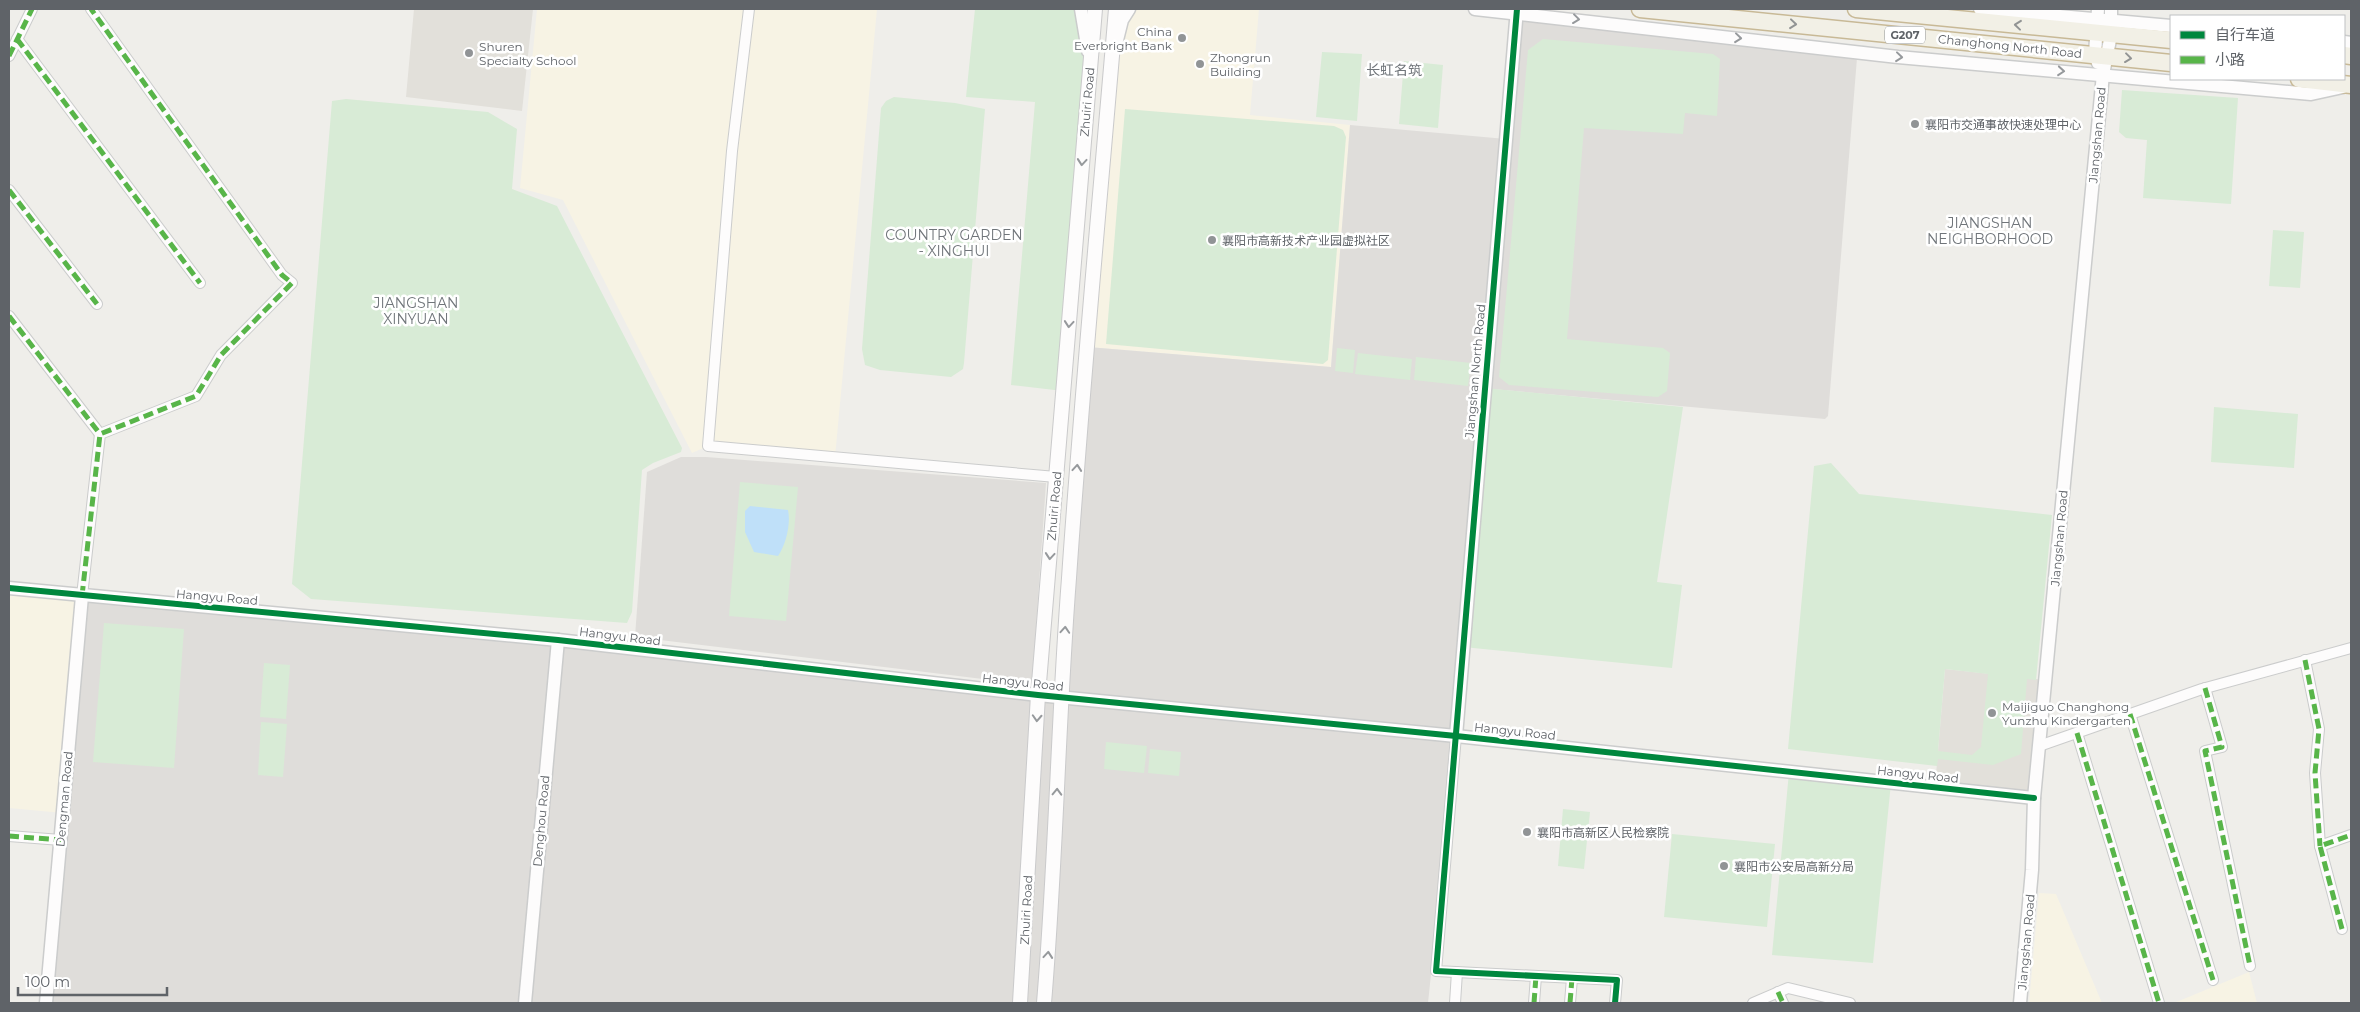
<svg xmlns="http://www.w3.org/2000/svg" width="2360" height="1012" font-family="Montserrat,'Noto Sans SC',sans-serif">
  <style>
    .commercial { fill: #f7f3e4 }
    .industrial { fill: #dfddda }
    .education { fill: #e2e0da }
    .green { fill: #d8ebd6; fill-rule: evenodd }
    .water { fill: #bfe0f9 }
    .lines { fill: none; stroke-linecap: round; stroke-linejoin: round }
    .minor-casing { stroke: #cbcccc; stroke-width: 12 }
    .tertiary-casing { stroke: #cbcccc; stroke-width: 15 }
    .secondary-casing { stroke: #cacacb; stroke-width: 16 }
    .trunk-casing { stroke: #c8b996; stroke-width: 19 }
    .minor { stroke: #fdfcfc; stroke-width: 10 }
    .tertiary { stroke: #fdfcfc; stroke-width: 12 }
    .secondary { stroke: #fdfcfc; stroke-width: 14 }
    .trunk { stroke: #f2f0e6; stroke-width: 16 }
    .quiet { stroke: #58b549; stroke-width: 5; stroke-dasharray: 10 5; stroke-linecap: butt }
    .cycleway-casing { stroke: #fff; stroke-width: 9 }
    .cycleway { stroke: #00873e; stroke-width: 6 }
    .oneway { stroke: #96999c }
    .oneway2 { stroke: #929494 }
    .poi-dot { fill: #919496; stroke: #fff; stroke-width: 2 }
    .labels { text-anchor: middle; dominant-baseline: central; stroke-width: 5; stroke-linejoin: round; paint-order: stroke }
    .shield { fill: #fff; stroke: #8f9295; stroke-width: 1 }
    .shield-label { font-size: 11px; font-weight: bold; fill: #5f6368 }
    .poi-label { font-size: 12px; fill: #5f6368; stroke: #fff; text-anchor: start }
    .street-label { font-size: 12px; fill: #5f6368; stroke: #fff }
    .neighbourhood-label { font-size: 14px; fill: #70757a; stroke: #fff }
  </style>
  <rect width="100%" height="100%" fill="#efeeea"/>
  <!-- commercial -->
  <g class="commercial">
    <polygon points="537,9 877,9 835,457 708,446 692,453 563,200 520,188"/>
    <polygon points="1116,9 1259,9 1250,115 1350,125 1331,367 1088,347"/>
    <polygon points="9,588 82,596 63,813 9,808"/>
    <polygon points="2039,893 2056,894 2102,1003 2029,1003"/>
    <polygon points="2249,972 2257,1003 2174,1003"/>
  </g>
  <!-- industrial -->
  <g class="industrial">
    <polygon points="1523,20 1857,58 1828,416 1825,419 1492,389"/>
    <polygon points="1350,125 1506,139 1456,736 1428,1003 46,1003 82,596 1060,697 1088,347 1331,367"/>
    <polygon points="681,457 706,457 1046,483 1032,685 635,637 647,472"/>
  </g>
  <!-- education -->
  <g class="education">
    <polygon points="414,9 533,9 522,111 406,97"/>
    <polygon points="1945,669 2045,680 2034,798 1935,787"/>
  </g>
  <!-- green -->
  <g class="green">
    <polygon points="975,9 1081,9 1090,67 1063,391 1011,385 1035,102 966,97"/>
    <polygon points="1543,39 1713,54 1720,59 1717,116 1685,113 1683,134 1584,128 1567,339 1663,348 1670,353 1667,391 1658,397 1509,385 1499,377 1528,50"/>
    <polygon points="1322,52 1362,54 1357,121 1316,117"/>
    <polygon points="1404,61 1443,65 1438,128 1399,124"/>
    <polygon points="2122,90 2238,98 2231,204 2143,198 2147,140 2126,138 2119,132"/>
    <polygon points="894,97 955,103 985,109 964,363 963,369 951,377 880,370 865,365 862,349 881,108 886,101"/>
    <polygon points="346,99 488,112 517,129 512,189 557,206 682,448 681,452 653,463 642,470 632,612 627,623 311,599 292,584 332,101"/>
    <polygon points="1125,109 1334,126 1343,130 1346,137 1328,360 1323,364 1106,344"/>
    <polygon points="2273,230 2304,232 2300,288 2269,286"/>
    <polygon points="1337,348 1355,350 1353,373 1335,371"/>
    <polygon points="1358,353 1412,359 1410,380 1355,374"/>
    <polygon points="1416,357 1471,363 1468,386 1414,380"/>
    <polygon points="1485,388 1683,407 1657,582 1682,585 1672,668 1463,647"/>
    <polygon points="2214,407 2298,414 2294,468 2211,462"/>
    <path d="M1831,463L1859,494L2052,515L2036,680L2027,679L2021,754L1993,765L1938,759L1937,766L1788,749L1814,466ZM1945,669L1988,674L1981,747L1972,755L1938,751Z"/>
    <polygon points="740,482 798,487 786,621 729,616"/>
    <polygon points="104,623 184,629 174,768 93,762"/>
    <polygon points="264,663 290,665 286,719 260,717"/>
    <polygon points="261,722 287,724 283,777 258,775"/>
    <polygon points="1106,742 1147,746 1144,773 1104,769"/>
    <polygon points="1150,749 1181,752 1179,776 1148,773"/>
    <polygon points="1789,772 1891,783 1873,963 1772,955"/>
    <polygon points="1563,809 1590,812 1584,869 1558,866"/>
    <polygon points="1672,834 1775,844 1767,927 1664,917"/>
  </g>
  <!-- water -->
  <path class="water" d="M750,506L788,510C791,524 786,544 778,556L754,552L745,532V511Z"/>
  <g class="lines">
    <!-- minor casing -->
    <g class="minor-casing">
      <g id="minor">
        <polyline points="749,9 732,151 708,446 1056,477"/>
        <polyline points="17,39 200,283"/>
        <polyline points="9,56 32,9"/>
        <polyline points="9,190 97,304"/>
        <polyline points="9,316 100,434"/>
        <polyline points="82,596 100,434 196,396 221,355 292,283 282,275 91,9"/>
        <polyline points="2305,660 2319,729 2315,773 2320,846"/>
        <polyline points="2205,688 2222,747 2205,751 2250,966"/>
        <polyline points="2130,714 2213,980"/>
        <polyline points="2077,733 2159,1003"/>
        <polyline points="1456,736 1436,971 1617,980 1615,1003"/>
        <polyline points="2039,746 2202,689 2351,648"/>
        <polyline points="9,836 61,840"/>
        <polyline points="2342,929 2320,846 2351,835"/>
        <polyline points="1778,992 1783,1003"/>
        <polyline points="1455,1003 1457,972"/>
        <polyline points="1534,1003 1536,976"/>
        <polyline points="1570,1003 1572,978"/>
        <polyline points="1753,1003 1788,988 1850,1003"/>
      </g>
    </g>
    <!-- tertiary casing -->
    <g class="tertiary-casing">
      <g id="tertiary">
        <polyline points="1081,9 1088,51"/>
        <polyline points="1475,9 1898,57 2311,94 2343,87"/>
        <polyline points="1980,9 2171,26"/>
        <polyline points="2098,9 2095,54 2098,63"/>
        <polyline points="1117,40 1122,20 1129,9"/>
        <polyline points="2344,42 2351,43"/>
        <polyline points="9,588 558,640 1038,695 1456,736 2034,798"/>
        <polyline points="1456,736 1517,9"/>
        <polyline points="46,1003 82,596"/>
        <polyline points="525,1003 558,640"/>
        <polyline points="2020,1003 2032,870 2034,798 2103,74 2111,35 2111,9"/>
      </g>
    </g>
    <!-- secondary casing -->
    <g class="secondary-casing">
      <g id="secondary">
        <polyline points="1020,1003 1038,695 1095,9"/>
        <path d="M1044,1003C1056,862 1058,720 1069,578C1082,388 1100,199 1116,9"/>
      </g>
    </g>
    <!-- trunk casing -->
    <g class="trunk-casing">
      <g id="trunk">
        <polyline points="1640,9 2171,63"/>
        <polyline points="1856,9 2171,40"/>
        <polyline points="2344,55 2351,56"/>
        <polyline points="2299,79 2351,85"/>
      </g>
    </g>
    <!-- minor -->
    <use href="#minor" class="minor"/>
    <!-- tertiary -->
    <use href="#tertiary" class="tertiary"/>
    <!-- secondary -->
    <use href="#secondary" class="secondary"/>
    <!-- trunk -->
    <use href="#trunk" class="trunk"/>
    <!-- quiet -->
    <g class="quiet">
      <polyline points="17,39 200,283"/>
      <polyline points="9,56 32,9"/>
      <polyline points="9,190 97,304"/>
      <polyline points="9,316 100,434"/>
      <polyline points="82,596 100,434 196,396 221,355 292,283 282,275 91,9"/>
      <polyline points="2305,660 2319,729 2315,773 2320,846"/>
      <polyline points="2205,688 2222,747 2205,751 2250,966"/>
      <polyline points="2130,714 2213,980"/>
      <polyline points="2077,733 2159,1003"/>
      <polyline points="9,836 61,840"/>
      <polyline points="2342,929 2320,846 2351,835"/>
      <polyline points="1778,992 1783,1003"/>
      <polyline points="1534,1003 1536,976"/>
      <polyline points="1570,1003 1572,978"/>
    </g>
    <!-- cycleway casing -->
    <g class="cycleway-casing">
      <g id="cycleway">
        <polyline points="1517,9 1436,971 1617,980 1615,1003"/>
        <polyline points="9,588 558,640 1038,695 1456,736 2034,798"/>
      </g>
    </g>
    <!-- cycleway -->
    <use href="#cycleway" class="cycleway"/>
  </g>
  <!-- one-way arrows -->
  <defs><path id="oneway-chevron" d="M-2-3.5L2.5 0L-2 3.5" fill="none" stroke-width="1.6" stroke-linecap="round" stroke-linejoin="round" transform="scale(1.25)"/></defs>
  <g class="oneway">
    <use href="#oneway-chevron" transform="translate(1576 19) rotate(7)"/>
    <use href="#oneway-chevron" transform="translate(1738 38) rotate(6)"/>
    <use href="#oneway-chevron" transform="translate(1899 57) rotate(6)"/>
    <use href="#oneway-chevron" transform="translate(2061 71) rotate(5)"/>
    <use href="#oneway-chevron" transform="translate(1082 162) rotate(95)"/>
    <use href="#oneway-chevron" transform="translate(1069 324) rotate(95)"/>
    <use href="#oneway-chevron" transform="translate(1077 468) rotate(-85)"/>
    <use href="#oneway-chevron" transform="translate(1050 556) rotate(95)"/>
    <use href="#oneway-chevron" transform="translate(1065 630) rotate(-86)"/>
    <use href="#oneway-chevron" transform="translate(1037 718) rotate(93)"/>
    <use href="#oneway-chevron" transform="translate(1057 792) rotate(-88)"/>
    <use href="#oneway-chevron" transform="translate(1048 955) rotate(-85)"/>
  </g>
  <g class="oneway2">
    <use href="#oneway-chevron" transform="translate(1793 24) rotate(6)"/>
    <use href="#oneway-chevron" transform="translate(2018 25) rotate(-174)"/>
    <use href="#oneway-chevron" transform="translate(2128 58) rotate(7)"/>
  </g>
  <!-- markers -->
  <g class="poi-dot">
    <circle cx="1182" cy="38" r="5"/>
    <circle cx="469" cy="53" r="5"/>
    <circle cx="1200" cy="64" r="5"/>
    <circle cx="1915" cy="124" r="5"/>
    <circle cx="1212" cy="240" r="5"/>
    <circle cx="1992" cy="713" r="5"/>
    <circle cx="1527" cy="832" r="5"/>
    <circle cx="1724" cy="866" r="5"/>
  </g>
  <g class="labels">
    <!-- shield labels -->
    <rect class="shield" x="1885" y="26.5" width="40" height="17" rx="4"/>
    <g class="shield-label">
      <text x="1905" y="35">G207</text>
    </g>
    <!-- poi labels -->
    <g class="poi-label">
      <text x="1172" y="31" text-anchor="end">China<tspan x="1172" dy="14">Everbright Bank</tspan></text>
      <text x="479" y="46">Shuren<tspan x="479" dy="14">Specialty School</tspan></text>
      <text x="1210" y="57">Zhongrun<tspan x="1210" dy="14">Building</tspan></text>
      <text x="1925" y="124">襄阳市交通事故快速处理中心</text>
      <text x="1222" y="240">襄阳市高新技术产业园虚拟社区</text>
      <text x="2002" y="706">Maijiguo Changhong<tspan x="2002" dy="14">Yunzhu Kindergarten</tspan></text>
      <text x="1537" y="832">襄阳市高新区人民检察院</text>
      <text x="1734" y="866">襄阳市公安局高新分局</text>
    </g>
    <!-- street labels -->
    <g class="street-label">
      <text transform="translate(2010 46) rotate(6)">Changhong North Road</text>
      <text transform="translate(1087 102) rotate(-85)">Zhuiri Road</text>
      <text transform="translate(2097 135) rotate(-85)">Jiangshan Road</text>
      <text transform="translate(1475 371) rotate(-85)">Jiangshan North Road</text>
      <text transform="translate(1054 506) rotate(-85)">Zhuiri Road</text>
      <text transform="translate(2059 538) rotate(-85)">Jiangshan Road</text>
      <text transform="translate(217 597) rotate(5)">Hangyu Road</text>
      <text transform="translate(620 636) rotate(7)">Hangyu Road</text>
      <text transform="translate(1023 682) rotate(6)">Hangyu Road</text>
      <text transform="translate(1515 731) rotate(6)">Hangyu Road</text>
      <text transform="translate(1918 774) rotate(6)">Hangyu Road</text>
      <text transform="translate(64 799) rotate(-85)">Dengman Road</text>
      <text transform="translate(541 821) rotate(-85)">Denghou Road</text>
      <text transform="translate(1026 910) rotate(-87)">Zhuiri Road</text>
      <text transform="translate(2026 942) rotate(-85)">Jiangshan Road</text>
    </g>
    <!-- neighbourhood labels -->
    <g class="neighbourhood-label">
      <text x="1394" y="70">长虹名筑</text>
      <text x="1990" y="223">JIANGSHAN<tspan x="1990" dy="16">NEIGHBORHOOD</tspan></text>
      <text x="954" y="235">COUNTRY GARDEN<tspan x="954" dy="16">- XINGHUI</tspan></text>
      <text x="416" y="303">JIANGSHAN<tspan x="416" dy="16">XINYUAN</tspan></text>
    </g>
  </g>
  <!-- border -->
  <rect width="2360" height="1012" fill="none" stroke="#5f6368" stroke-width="20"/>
  <!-- legend -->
  <rect x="2170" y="15" width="175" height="65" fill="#ffffff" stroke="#bfc1c3"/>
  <rect x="2180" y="31" width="25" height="8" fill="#00873e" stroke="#bfc1c3"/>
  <text x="2215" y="40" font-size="15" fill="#5f6368">自行车道</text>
  <rect x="2180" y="56" width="25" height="8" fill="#58b549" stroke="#bfc1c3"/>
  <text x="2215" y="65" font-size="15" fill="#5f6368">小路</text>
  <!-- scale -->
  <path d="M18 987v8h149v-8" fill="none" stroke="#5f6368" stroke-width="2.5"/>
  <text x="25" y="987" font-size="15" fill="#5f6368" stroke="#ffffff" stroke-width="4" paint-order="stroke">100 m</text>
</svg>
